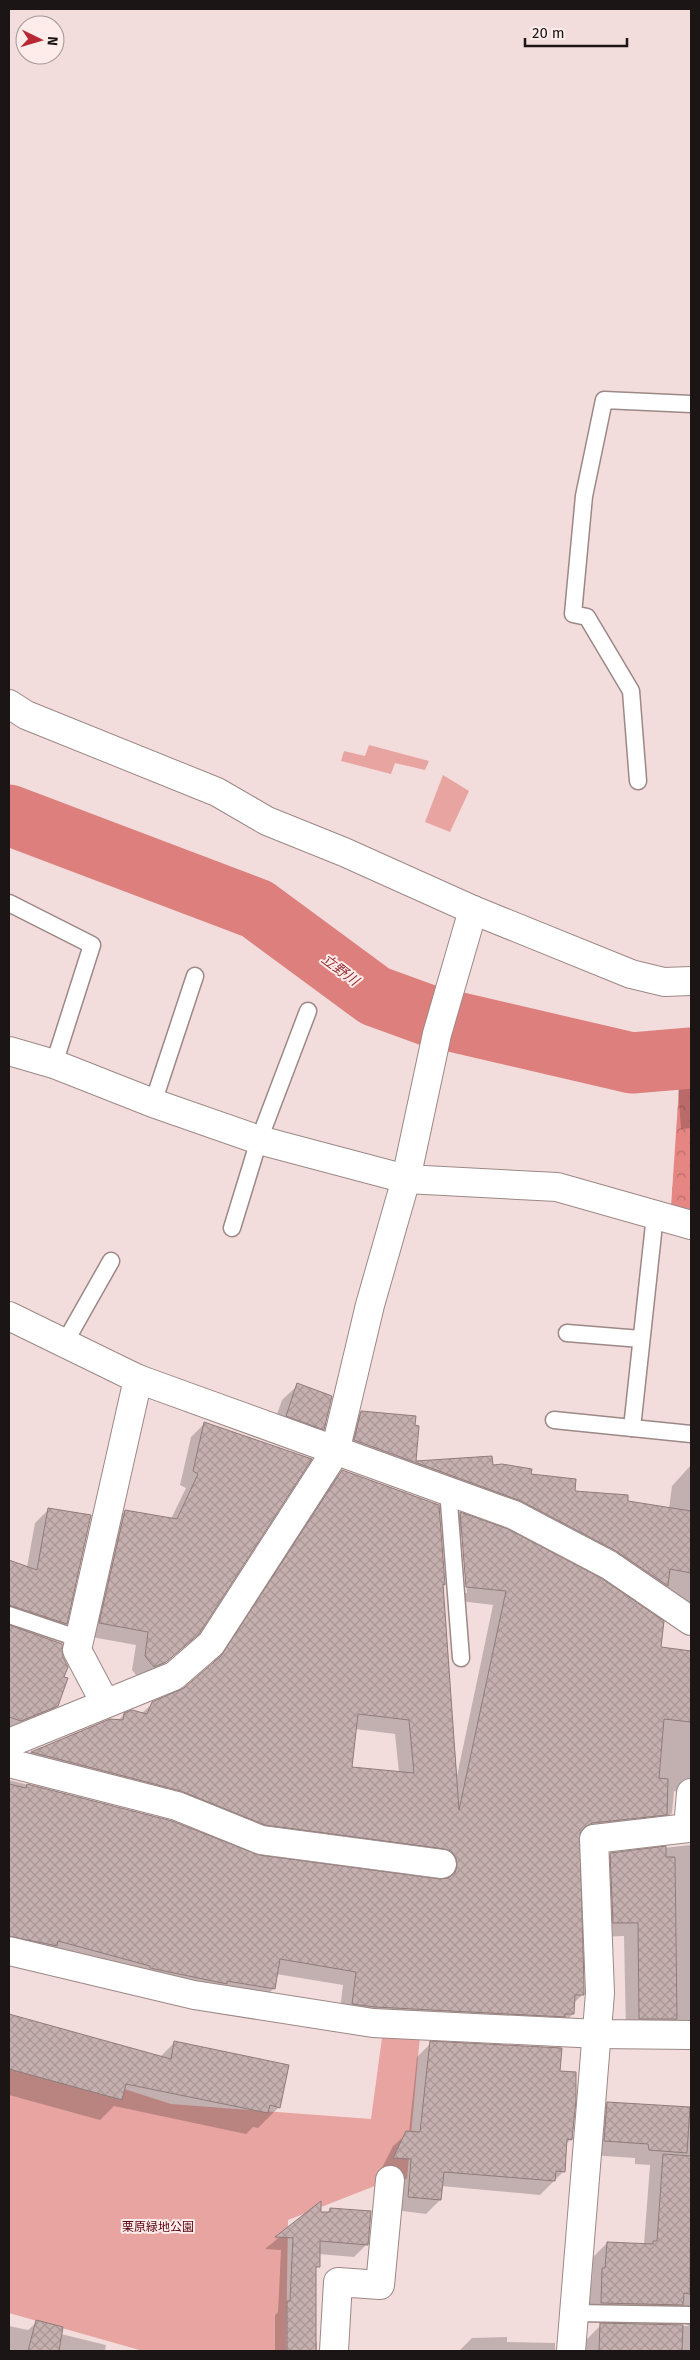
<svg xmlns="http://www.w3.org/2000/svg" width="700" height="2360" font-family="'Fira Sans','Noto Sans JP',sans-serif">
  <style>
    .forest { fill: url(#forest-crowns) }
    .green { fill: #e8a4a0 }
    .shadow { fill: #0003; fill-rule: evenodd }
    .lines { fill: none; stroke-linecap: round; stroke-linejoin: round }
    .river { stroke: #dd7f7c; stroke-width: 61 }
    .building { fill: url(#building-cross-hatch); stroke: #8f7b7a; fill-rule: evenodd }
    .lane-casing { stroke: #9c8886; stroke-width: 19 }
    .street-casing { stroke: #9c8886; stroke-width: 30 }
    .lane { stroke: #fff; stroke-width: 16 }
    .street { stroke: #fff; stroke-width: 28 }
    .labels { text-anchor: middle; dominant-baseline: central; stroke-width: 4; stroke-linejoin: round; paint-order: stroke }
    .park-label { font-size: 12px; fill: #5b020f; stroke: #fdecea }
    .water-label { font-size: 14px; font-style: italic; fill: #96262d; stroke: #fdecea }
  </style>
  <defs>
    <pattern id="forest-crowns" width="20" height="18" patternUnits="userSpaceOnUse" patternTransform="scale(1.25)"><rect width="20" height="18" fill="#e68683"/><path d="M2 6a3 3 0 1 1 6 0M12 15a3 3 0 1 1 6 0" fill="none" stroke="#ba6c6a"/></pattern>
    <pattern id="building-cross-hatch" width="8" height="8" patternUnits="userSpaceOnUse" patternTransform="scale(1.25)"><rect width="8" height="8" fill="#c5b0af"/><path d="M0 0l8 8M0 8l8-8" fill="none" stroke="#a99696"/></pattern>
  </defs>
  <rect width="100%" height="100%" fill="#f3dddc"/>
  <!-- forest -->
  <polygon class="forest" points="691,1071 691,1211 671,1207 680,1073"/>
  <!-- green -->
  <g class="green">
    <polygon points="369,745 429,761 425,770 395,763 391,774 341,761 344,751 365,756"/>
    <polygon points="443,775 469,791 450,832 425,822"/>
    <polygon points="384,2023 421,2025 407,2179 390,2180 288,2220 286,2351 143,2351 9,2313 9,2052 171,2104 371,2119"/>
  </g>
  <!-- shadow -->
  <g class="shadow">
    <polygon points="691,1074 691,1128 681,1129 678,1087"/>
    <polygon points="298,1385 323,1429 308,1445 271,1431 282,1400"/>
    <polygon points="361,1413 418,1427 414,1462 491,1457 492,1466 530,1475 573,1492 669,1509 672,1486 691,1465 691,1610 603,1565 341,1454 347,1426"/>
    <polygon points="204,1424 198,1633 151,1676 140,1680 132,1670 136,1645 86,1636 112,1524 125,1511 171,1519 186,1488 180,1485 191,1437"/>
    <path d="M343,1471L444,1584L441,1587L457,1776L493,1605L452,1600L446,1527L460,1513L507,1530L659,1648L691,1653V1800L686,1794L674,1791L672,1813L658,1827L578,1837L582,1995L573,2004V2014L559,2028L339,2018L343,1985L276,1974L273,1989L260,2002L9,1952V1780L172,1822L258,1857L444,1880L443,1872L251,1838L16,1766L29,1753L111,1720L118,1721L124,1714H141L153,1703L185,1689L210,1667L329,1485ZM460,1531H462L467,1593H465ZM355,1729L395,1734L399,1773L351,1769Z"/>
    <polygon points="49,1509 66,1623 52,1637 9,1623 9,1561 27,1567 35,1523"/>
    <polygon points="9,1627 61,1645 63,1678 57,1706 43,1720 9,1734"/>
    <polygon points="691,1831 691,2027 626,2032 624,1936 599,1937 597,1868 611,1854 690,1845"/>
    <polygon points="9,2015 160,2057 175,2042 279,2107 258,2128 253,2127 246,2134 114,2106 100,2120 9,2095"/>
    <polygon points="431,2043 559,2072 571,2139 565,2145 564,2171 540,2195 441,2186 440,2200 426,2214 395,2210 380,2172 393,2146 409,2132 417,2057"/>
    <polygon points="607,2103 691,2114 691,2351 580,2351 586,2345 587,2339 601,2325 689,2326 677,2319 587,2317 588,2283 592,2280 593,2257 607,2243 644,2244 650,2165 635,2164 635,2158 590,2155 593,2117"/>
    <polygon points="320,2204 320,2213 326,2213 330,2209 367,2244 354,2257 319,2254 318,2266 315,2270 315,2342 317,2342 317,2351 275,2351 275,2315 278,2312 281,2250 265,2249"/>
    <polygon points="37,2322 61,2334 106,2345 105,2350 111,2351 9,2351 9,2326 28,2330"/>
    <polygon points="507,2337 507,2342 555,2343 555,2351 459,2351 472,2338"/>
  </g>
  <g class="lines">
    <!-- river -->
    <polyline class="river" points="9,815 257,909 375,996 430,1016 632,1063 691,1058"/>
  </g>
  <!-- building -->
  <g class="building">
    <polygon points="297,1383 332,1396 324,1430 286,1416"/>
    <polygon points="361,1411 416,1416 415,1425 419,1426 416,1461 492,1456 493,1465 502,1464 532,1469 531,1474 576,1479 575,1491 628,1495 628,1501 691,1511 691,1573 670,1569 668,1586 616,1551 521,1501 354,1440"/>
    <polygon points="204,1422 312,1459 199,1634 166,1662 154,1667 145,1656 148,1632 99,1623 125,1510 177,1519 198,1474 193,1471"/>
    <path d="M342,1470L439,1505L445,1585L443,1584L459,1810L506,1591L466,1587L460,1512L508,1529L601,1578L664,1621L661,1647L691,1651V1722L664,1719L659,1778L668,1779L667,1815L592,1823L585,1827L580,1833L584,1986V1995H575L574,2014H565V2017L375,2007L352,2004L356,1972L280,1959L275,1989L227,1981V1984L150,1968V1966L58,1941L57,1946L9,1936V1784L26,1788L27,1784L172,1821L259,1855L440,1879L448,1878L455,1873L457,1866L456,1858L451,1851L445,1849L265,1825L181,1791L31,1752L110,1719L123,1720L124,1713L132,1710L147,1714L152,1702L184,1688L221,1656ZM358,1714L409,1720L414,1773L352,1767Z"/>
    <polygon points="48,1508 91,1515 67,1624 9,1605 9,1560 37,1570"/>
    <polygon points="9,1625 62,1644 63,1657 68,1667 64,1677 68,1678 58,1706 21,1721 9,1717"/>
    <polygon points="666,1846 666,1857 675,1857 677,2019 639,2019 638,1923 613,1923 610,1853"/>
    <polygon points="9,2014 171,2059 174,2041 289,2065 280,2108 270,2105 268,2113 126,2084 122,2100 9,2069"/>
    <polygon points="430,2041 562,2048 560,2071 576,2072 576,2100 572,2140 567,2139 565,2172 556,2171 555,2181 444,2172 441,2200 408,2197 411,2159 393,2158 406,2131 420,2132"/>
    <polygon points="607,2102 690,2107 687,2153 649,2150 648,2144 604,2141"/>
    <polygon points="663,2154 691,2156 690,2294 684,2293 683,2305 601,2303 602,2268 605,2268 607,2242 653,2244 653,2241 657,2241"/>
    <polygon points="321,2201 321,2212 330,2212 330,2208 371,2211 368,2245 320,2241 320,2267 316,2267 316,2351 287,2351 287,2301 290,2301 293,2238 275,2237"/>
    <polygon points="36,2320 63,2327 59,2351 28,2351"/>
    <polygon points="600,2323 683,2325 682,2351 599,2351"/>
  </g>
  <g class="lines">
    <!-- lane casing -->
    <g class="lane-casing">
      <g id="lane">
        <polyline points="638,781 631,691 587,617 573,614 584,496 604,400 691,404"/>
        <polyline points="9,903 92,945 54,1064"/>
        <polyline points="153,1103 195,976"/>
        <polyline points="232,1228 259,1140 308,1011"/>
        <polyline points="567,1333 641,1339"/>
        <polyline points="64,1344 111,1261"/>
        <polyline points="554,1420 691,1434"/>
        <polyline points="632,1428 655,1215"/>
        <polyline points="448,1490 461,1658"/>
        <polyline points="9,1615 80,1639"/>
        <polyline points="575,2313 691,2315"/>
      </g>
    </g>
    <!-- street casing -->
    <g class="street-casing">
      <g id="street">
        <polyline points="9,704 26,715 217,792 267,821 344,852 473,910 631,974 664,982 691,981"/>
        <polyline points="9,1051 54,1064 153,1103 259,1140 406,1179 557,1187 691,1225"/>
        <polyline points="9,1316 138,1379 514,1515 609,1565 691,1621"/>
        <polyline points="105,1703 77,1650 138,1379"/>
        <polyline points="9,1743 174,1676 211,1644 335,1452 370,1305 406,1179 437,1034 473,910"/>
        <polyline points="9,1763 177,1806 261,1840 442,1864"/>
        <polyline points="9,1951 194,1995 373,2023 598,2034 691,2035"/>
        <polyline points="334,2351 338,2282 380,2285 390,2180"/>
        <polyline points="571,2351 600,1993 594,1839 688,1828 691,1793"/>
      </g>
    </g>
    <!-- lane -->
    <use href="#lane" class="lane"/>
    <!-- street -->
    <use href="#street" class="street"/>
  </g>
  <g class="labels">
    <!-- park labels -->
    <g class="park-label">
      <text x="158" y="2227">栗原緑地公園</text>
    </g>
    <!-- water labels -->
    <g class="water-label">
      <text transform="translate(340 970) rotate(37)">立野川</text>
    </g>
  </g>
  <!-- border -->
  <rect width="700" height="2360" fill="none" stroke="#1c1515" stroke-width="20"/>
  <!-- north arrow -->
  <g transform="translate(40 40) rotate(95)"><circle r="24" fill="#fdecea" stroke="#a39695"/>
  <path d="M0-4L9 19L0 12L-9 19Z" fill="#b82834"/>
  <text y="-8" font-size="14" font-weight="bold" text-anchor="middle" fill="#1c1515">N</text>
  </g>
  <!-- scale -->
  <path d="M525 38v8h102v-8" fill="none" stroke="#1c1515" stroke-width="2.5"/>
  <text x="532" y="38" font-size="15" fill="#1c1515" stroke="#fdecea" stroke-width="4" paint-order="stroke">20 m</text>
</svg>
